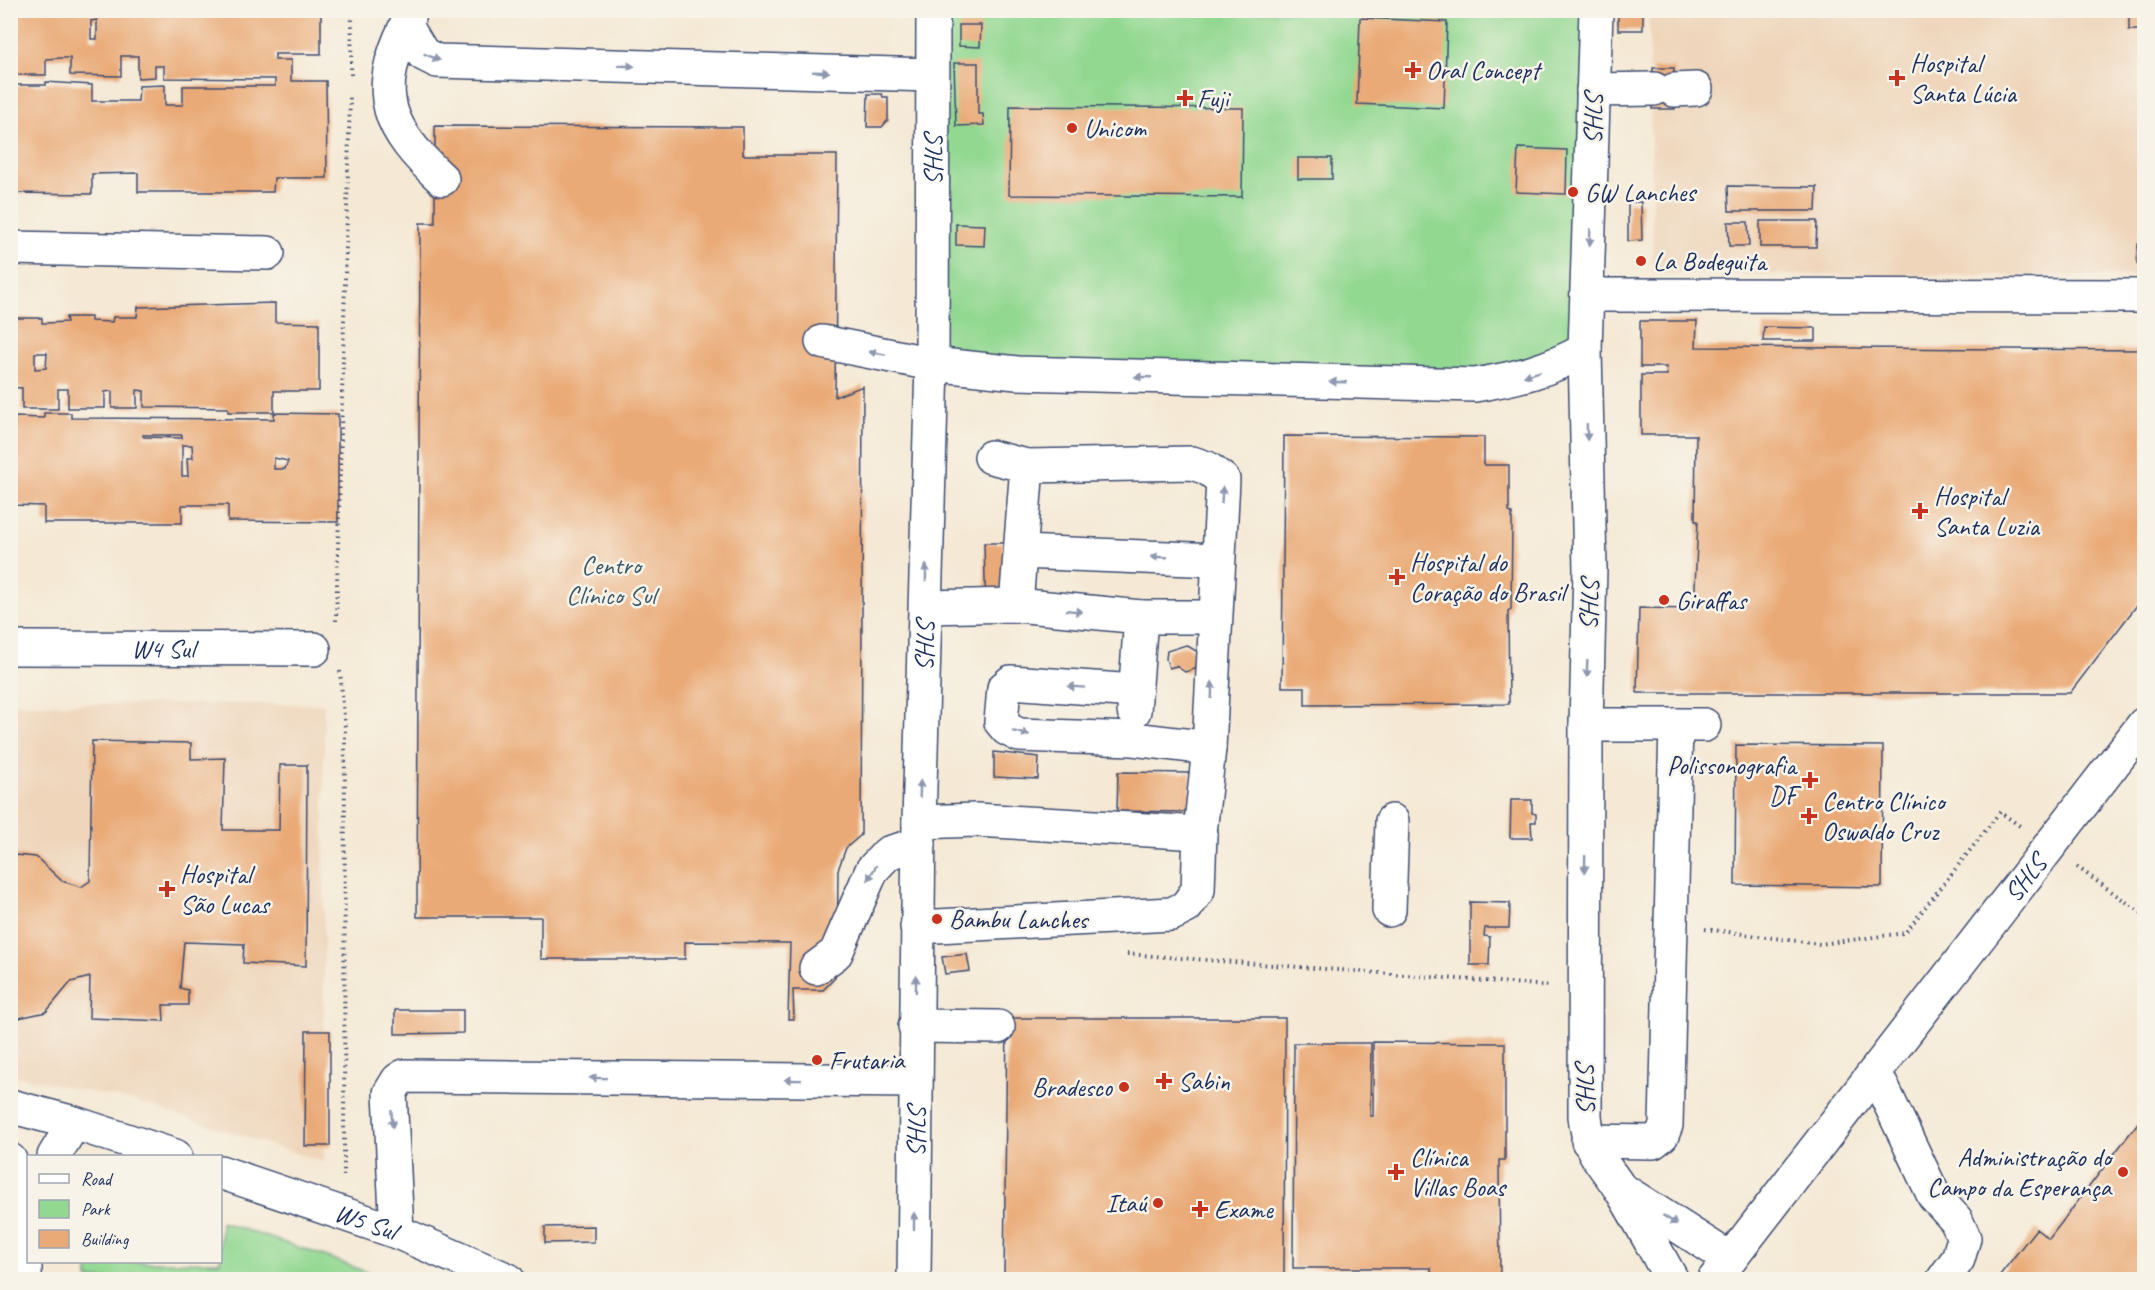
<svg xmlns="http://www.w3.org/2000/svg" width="2155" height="1290" font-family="Caveat,sans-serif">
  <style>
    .built { fill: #efd6bb }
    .green { fill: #92d891; stroke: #568478; stroke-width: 1.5 }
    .building { fill: #eaaa77; fill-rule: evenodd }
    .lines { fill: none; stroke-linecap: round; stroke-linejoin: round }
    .minor-casing { stroke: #3c4b70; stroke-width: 36 }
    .major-casing { stroke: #3c4b70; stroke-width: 36 }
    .path { stroke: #3c4b70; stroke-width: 4; stroke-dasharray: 1.5 4.5; stroke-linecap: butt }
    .minor { stroke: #fff; stroke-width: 33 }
    .major { stroke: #fff; stroke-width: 33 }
    .oneway { fill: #8d97ae }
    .poi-dot { fill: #c8321e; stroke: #f7f3e8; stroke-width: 2 }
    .labels { text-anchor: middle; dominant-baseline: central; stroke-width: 5; stroke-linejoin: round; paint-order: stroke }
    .poi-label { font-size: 26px; fill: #1b2f5e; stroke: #f7f3e8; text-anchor: start }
    .street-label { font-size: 26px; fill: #1b2f5e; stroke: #f7f3e8 }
    .park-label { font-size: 26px; fill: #39596b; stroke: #f7f3e8 }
  </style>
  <rect width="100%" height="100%" fill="#f7f3e8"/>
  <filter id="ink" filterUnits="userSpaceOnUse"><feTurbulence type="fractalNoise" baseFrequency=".0167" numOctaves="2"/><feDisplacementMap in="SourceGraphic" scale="12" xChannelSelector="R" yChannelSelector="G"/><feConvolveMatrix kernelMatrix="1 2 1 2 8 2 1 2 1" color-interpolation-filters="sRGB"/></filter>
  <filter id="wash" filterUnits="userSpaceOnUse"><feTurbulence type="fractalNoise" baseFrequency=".008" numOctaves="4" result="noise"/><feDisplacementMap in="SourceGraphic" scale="24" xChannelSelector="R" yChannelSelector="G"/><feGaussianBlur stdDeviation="1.35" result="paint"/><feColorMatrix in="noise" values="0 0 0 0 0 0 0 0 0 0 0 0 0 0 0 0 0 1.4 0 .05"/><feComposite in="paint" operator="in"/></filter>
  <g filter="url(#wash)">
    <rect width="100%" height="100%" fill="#f5e9d5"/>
    <!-- built -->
    <g class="built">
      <polygon points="1649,11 2144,11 2144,276 1653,274"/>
      <polygon points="11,704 324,704 324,1162 133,1101 11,1075"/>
    </g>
    <!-- green -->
    <g class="green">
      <polygon points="933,11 1596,11 1585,350 1511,381 932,364"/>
      <polygon points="221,1222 319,1254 385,1279 88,1279 88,1262 220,1262"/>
    </g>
    <g id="blocks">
      <!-- building -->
      <g class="building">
        <path d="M10,10H321V54H275V60H291V81H326L327,178H274L273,192H138V173L92,174V194L10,193V85H46V82L92,85V101H138L139,86L165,85V105H183V86H275V79L164,78V66H155V77L138,78V56H121V76L70,75V58H61L46,59V75H10ZM97,20V39H91V21Z"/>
        <rect x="1618" y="10" width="25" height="20"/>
        <rect x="2129" y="10" width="15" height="20"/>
        <polygon points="1360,18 1447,22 1444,108 1357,104"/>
        <polygon points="959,25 981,25 980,47 959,46"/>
        <polygon points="954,63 978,63 978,114 983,114 984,125 956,126"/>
        <polygon points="1653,68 1674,68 1675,109 1652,109"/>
        <polygon points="868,94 882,94 883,97 888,97 888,120 882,127 867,127"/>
        <polygon points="1010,106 1243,108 1242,197 1009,195"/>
        <polygon points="435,126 743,127 743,155 837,155 835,397 863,386 861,835 846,848 838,870 837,967 835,978 823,990 793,990 794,1019 788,1019 790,943 685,942 685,959 541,959 541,917 417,917 420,223 435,223"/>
        <polygon points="1518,148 1567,150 1566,194 1516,192"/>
        <rect x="1298" y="158" width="34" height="21"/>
        <polygon points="1728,186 1817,187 1816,211 1729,211"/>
        <polygon points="1628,202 1641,202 1642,240 1628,241"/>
        <polygon points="1760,221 1817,221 1816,247 1760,247"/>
        <polygon points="1728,222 1748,222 1749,246 1729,246"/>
        <polygon points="956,224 985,225 984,246 956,245"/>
        <polygon points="2138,244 2144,244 2144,264 2137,264"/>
        <path d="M275,303V322L319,323V391H274V412H228V408L144,407V391L137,390V408H112V391L105,392V408H68V389H58V409H22V388L10,387V318H42V323H46L67,322L66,317H91V321L112,322L113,317H137L138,307ZM35,353H47L46,368L35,369Z"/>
        <polygon points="1640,321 1697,321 1696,347 2142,350 2142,323 2144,323 2144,596 2070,693 1637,693 1639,608 1694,609 1698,521 1695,521 1696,435 1641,435 1641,375 1667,375 1666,367 1640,367"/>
        <polygon points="1764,327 1816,328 1816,341 1763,341"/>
        <path d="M44,413H71V418L274,419V413L338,414V522L228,521V505H182V523H44V506L10,505V436H14L15,417L44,418ZM143,435H182V438L144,437ZM182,445H192L193,458H187L188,476H182ZM274,458L288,461L285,469H274Z"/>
        <polygon points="1284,436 1484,437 1484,465 1509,465 1509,512 1512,513 1512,525 1511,609 1508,611 1509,704 1305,705 1305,687 1282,687"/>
        <polygon points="984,543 1003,543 1005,615 986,615"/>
        <polygon points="1186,645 1196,651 1201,650 1195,669 1185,672 1176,666 1169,668 1166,659 1167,651"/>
        <polygon points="92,741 191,743 191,759 225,758 223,830 279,830 280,765 307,765 306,966 243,963 244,944 184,942 180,988 188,990 188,1005 163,1005 164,1021 89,1018 90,977 71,982 46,1012 19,1018 10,1016 10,859 16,855 36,857 62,881 81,887 90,881"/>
        <polygon points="1736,745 1883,746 1882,887 1735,885"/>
        <polygon points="994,752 1039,757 1038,779 994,777"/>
        <polygon points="1118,772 1191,773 1190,812 1117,811"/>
        <polygon points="1511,800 1532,800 1532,813 1536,814 1536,822 1531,822 1532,838 1510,838"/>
        <polygon points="1470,902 1510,903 1509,928 1485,928 1484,936 1490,937 1489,965 1470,965"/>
        <polygon points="967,954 970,971 945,974 942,957"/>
        <polygon points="395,1010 463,1010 463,1033 395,1034"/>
        <polygon points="1007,1018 1285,1018 1284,1280 1004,1280"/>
        <polygon points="306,1031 330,1031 330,1146 305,1146"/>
        <polygon points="1373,1042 1505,1043 1505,1160 1499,1160 1500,1280 1432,1280 1431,1268 1293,1268 1294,1043 1371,1043 1370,1116 1373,1116"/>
        <polygon points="2144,1115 2144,1280 1996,1280 2036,1229 2049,1239"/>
        <polygon points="594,1226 594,1242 545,1243 545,1227"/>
      </g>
    </g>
  </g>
  <g filter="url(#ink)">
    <use href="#blocks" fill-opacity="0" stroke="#3c4b70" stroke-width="1.5"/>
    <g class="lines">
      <!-- minor casing -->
      <g class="minor-casing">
        <g id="minor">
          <polyline points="410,10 406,26 423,54 437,61 932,75"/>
          <path d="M1596,10L1585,350L1590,569L1586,725L1585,1116C1589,1155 1602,1160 1621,1190C1639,1219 1655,1250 1672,1280"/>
          <path d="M406,26C372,95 388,129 442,179"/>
          <polyline points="1593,90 1654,89"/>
          <polyline points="1674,90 1696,89"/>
          <polyline points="10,248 268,253"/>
          <polyline points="1588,295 2144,296"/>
          <path d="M822,342L932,364L1017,373L1475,385C1517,378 1547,371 1585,350"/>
          <polyline points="1021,552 1217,560"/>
          <polyline points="1016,605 1027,466"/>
          <polyline points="926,607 1016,605 1141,617 1215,617"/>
          <path id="s1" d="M10,648L314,649"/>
          <polyline points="1134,691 1011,682 1004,688 1001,722 1007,729 1019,735 1133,739 1209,748"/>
          <polyline points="1134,711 1141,617"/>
          <polyline points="1586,725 1704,725"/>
          <polyline points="919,822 976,820 1200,833"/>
          <polyline points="1389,910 1392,821"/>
          <polyline points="917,927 1172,914 1186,907 1198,890 1200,833 1209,748 1223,480 1207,468 1192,463 1027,466 991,457"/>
          <polyline points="816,968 836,953 872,870 888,853 919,844"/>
          <polyline points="915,1026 998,1027"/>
          <polyline points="1875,1072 1934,1196 1956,1220 1964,1238 1958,1259 1943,1280"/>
          <polyline points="1588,1141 1653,1142 1662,1135 1666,1125 1676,725"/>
          <polyline points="54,1156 74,1123"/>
          <polyline points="10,1160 25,1207"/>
          <polyline points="1624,1191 1730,1259"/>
          <polyline points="397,1232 390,1093 398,1080 404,1076 915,1081"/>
          <polyline points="25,1280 25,1207 28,1201"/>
          <path id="s2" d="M914,1280L919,822L932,364L933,10"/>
          <path id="s3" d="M1714,1280L2144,724"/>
        </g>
      </g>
      <!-- major casing -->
      <g class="major-casing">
        <g id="major">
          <polyline points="10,1106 74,1123 175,1156"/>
          <path id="s4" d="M220,1172L397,1232L508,1280"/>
        </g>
      </g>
      <!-- path -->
      <g class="path">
        <polyline points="351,75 352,10"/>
        <polyline points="336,621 350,95"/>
        <polyline points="340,671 345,728 344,1176"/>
        <polyline points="2077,867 2143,914 2144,912"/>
        <polyline points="1705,929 1820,944 1905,933 2000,812 2020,826"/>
        <polyline points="1127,954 1551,986"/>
      </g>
      <!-- minor -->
      <use href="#minor" class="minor"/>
      <!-- major -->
      <use href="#major" class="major"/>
    </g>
    <!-- one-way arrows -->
    <defs><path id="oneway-solid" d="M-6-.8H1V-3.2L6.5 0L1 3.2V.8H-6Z" transform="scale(1.5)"/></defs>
    <g class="oneway">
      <use href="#oneway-solid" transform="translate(432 57) rotate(22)"/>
      <use href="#oneway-solid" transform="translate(626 66) rotate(2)"/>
      <use href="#oneway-solid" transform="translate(821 72) rotate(2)"/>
      <use href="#oneway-solid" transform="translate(1590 237) rotate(92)"/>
      <use href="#oneway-solid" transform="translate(877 353) rotate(-169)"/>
      <use href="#oneway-solid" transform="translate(1532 374) rotate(163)"/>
      <use href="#oneway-solid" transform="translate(1143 377) rotate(-178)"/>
      <use href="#oneway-solid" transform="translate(1338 382) rotate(-178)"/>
      <use href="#oneway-solid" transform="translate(1587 432) rotate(89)"/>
      <use href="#oneway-solid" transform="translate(1222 495) rotate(-86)"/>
      <use href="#oneway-solid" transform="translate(1159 557) rotate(-178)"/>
      <use href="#oneway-solid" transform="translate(926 573) rotate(-89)"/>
      <use href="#oneway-solid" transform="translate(1074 611) rotate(6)"/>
      <use href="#oneway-solid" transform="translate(1587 669) rotate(92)"/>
      <use href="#oneway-solid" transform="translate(1076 687) rotate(-176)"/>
      <use href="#oneway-solid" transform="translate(1212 690) rotate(-88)"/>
      <use href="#oneway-solid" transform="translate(1021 733) rotate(12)"/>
      <use href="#oneway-solid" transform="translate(920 789) rotate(-88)"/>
      <use href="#oneway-solid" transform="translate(1585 864) rotate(91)"/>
      <use href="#oneway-solid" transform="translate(872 873) rotate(120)"/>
      <use href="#oneway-solid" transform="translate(916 984) rotate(-89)"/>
      <use href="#oneway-solid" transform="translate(598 1078) rotate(-179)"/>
      <use href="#oneway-solid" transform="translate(793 1080) rotate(-179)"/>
      <use href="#oneway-solid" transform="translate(392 1119) rotate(86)"/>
      <use href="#oneway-solid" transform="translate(1670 1220) rotate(33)"/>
      <use href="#oneway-solid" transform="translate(914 1221) rotate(-90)"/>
    </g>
  </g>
  <!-- markers -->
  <g class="poi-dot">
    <path d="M1410 61h6v6h6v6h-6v6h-6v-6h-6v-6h6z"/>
    <path d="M1894 69h6v6h6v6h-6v6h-6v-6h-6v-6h6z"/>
    <path d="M1182 89h6v6h6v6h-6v6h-6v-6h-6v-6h6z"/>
    <circle cx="1072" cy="128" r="6"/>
    <circle cx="1573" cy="192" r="6"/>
    <circle cx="1641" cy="261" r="6"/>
    <path d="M1917 502h6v6h6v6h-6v6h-6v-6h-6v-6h6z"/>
    <path d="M1394 568h6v6h6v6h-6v6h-6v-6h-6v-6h6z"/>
    <circle cx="1664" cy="600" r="6"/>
    <path d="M1807 771h6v6h6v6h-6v6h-6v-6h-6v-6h6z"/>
    <path d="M1806 807h6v6h6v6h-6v6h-6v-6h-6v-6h6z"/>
    <path d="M164 880h6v6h6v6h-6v6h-6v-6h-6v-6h6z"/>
    <circle cx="937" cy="919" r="6"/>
    <circle cx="817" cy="1060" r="6"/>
    <path d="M1161 1072h6v6h6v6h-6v6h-6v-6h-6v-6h6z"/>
    <circle cx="1124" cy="1087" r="6"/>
    <path d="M1393 1163h6v6h6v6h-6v6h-6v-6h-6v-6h6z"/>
    <circle cx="2123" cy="1172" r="6"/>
    <circle cx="1158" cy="1203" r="6"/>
    <path d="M1197 1200h6v6h6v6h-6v6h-6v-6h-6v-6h6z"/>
  </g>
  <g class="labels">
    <!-- poi labels -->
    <g class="poi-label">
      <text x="1910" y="63">Hospital<tspan x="1910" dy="30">Santa Lúcia</tspan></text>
      <text x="1426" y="70">Oral Concept</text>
      <text x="1197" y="98">Fuji</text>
      <text x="1084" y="128">Unicom</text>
      <text x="1585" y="192">GW Lanches</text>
      <text x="1653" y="261">La Bodeguita</text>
      <text x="1934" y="496">Hospital<tspan x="1934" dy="30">Santa Luzia</tspan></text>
      <text x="1410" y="562">Hospital do<tspan x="1410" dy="30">Coração do Brasil</tspan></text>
      <text x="1676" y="600">Giraffas</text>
      <text x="1796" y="765" text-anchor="end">Polissonografia<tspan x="1796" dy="30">DF</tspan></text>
      <text x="1822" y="801">Centro Clínico<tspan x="1822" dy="30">Oswaldo Cruz</tspan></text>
      <text x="180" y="874">Hospital<tspan x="180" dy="30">São Lucas</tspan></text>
      <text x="949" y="919">Bambu Lanches</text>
      <text x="829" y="1060">Frutaria</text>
      <text x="1178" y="1081">Sabin</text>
      <text x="1112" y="1087" text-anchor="end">Bradesco</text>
      <text x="1410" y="1157">Clínica<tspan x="1410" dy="30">Villas Boas</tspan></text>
      <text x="2111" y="1157" text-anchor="end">Administração do<tspan x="2111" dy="30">Campo da Esperança</tspan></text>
      <text x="1146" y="1203" text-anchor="end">Itaú</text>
      <text x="1214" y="1209">Exame</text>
    </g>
    <!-- street labels -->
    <g class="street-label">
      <text transform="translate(1593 119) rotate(-89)">SHLS</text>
      <text stroke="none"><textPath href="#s2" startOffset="1120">SHLS</textPath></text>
      <text transform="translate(1589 605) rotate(-88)">SHLS</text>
      <text stroke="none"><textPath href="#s2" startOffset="634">SHLS</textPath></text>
      <text stroke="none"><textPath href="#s1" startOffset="153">W4 Sul</textPath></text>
      <text stroke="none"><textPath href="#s3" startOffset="508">SHLS</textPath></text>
      <text transform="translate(1585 1090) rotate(-92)">SHLS</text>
      <text stroke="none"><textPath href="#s2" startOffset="148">SHLS</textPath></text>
      <text stroke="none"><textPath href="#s4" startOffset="154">W5 Sul</textPath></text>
    </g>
    <!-- park labels -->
    <g class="park-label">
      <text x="611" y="565">Centro<tspan x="611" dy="30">Clínico Sul</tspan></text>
    </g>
  </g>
  <!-- margin -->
  <rect width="2155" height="1290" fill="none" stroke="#f7f3e8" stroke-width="36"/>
  <!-- legend -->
  <rect x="27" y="1155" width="195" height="108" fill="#f7f3e8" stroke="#9fa5b1" stroke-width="1.5"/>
  <rect x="39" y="1174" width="30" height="9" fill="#ffffff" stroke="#9fa5b1" stroke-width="1.5"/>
  <text x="81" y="1185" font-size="18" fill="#1b2f5e">Road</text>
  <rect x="39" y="1200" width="30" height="18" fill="#92d891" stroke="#9fa5b1" stroke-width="1.5"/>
  <text x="81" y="1215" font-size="18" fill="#1b2f5e">Park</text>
  <rect x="39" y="1230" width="30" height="18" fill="#eaaa77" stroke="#9fa5b1" stroke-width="1.5"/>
  <text x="81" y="1245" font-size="18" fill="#1b2f5e">Building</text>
</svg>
